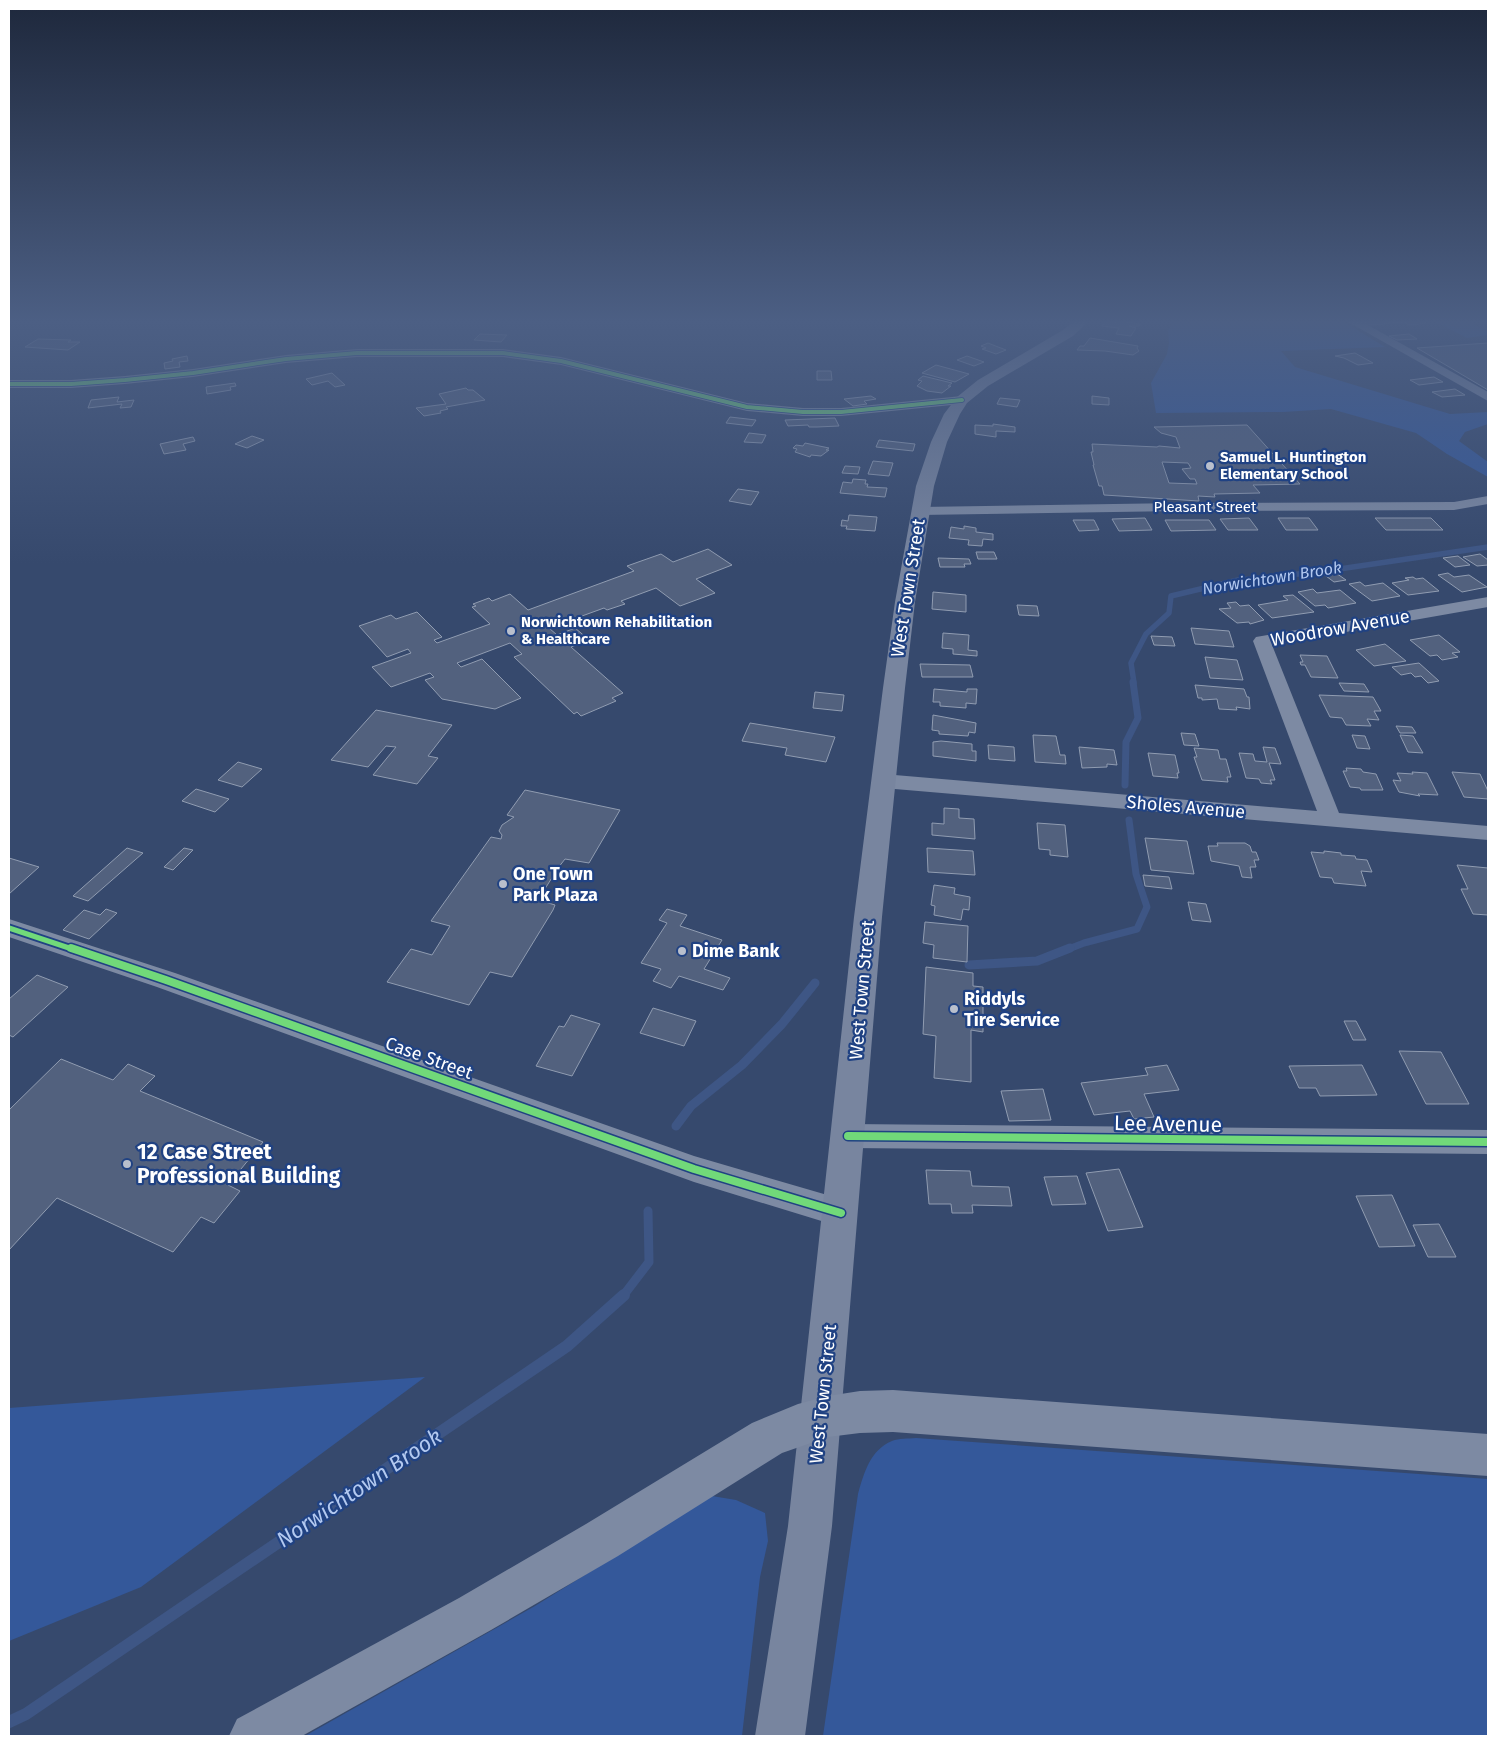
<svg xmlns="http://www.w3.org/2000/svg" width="1497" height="1745" font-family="'Fira Sans',sans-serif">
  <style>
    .green { fill: #34589a }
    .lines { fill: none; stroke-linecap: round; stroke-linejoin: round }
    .stream-far4 { stroke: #3e5685; stroke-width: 4.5 }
    .stream-far3 { stroke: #3e5685; stroke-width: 5.5 }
    .stream-far2 { stroke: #3e5685; stroke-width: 7 }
    .stream-far1 { stroke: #3e5685; stroke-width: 9 }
    .stream { stroke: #3e5685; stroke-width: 12 }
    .building { fill: #52617e; stroke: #909cb1; fill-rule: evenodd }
    .street { fill: #7d8aa3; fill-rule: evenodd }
    .secondary { fill: #78859f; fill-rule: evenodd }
    .highway { fill: #7d8aa3; fill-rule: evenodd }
    .cycleway-far2-casing { stroke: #204283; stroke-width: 5.5 }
    .cycleway-far1-casing { stroke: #204283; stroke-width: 9 }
    .cycleway-casing { stroke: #204283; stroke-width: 11 }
    .cycleway-far2 { stroke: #71d979; stroke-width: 4 }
    .cycleway-far1 { stroke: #71d979; stroke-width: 5.5 }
    .cycleway { stroke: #71d979; stroke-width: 8 }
    .poi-dot { fill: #b9bfcc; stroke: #204283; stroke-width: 2 }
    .labels { text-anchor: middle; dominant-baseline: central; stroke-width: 4.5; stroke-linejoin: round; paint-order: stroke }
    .far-poi-label { font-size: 15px; font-weight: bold; fill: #fff; stroke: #204283; text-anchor: start }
    .far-street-label { font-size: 15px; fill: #fff; stroke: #204283 }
    .far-water-label { font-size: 16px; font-style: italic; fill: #b3c9f0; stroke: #204283 }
    .street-label { font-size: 18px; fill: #fff; stroke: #204283 }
    .poi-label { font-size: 18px; font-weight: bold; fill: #fff; stroke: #204283; text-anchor: start }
    .near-street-label { font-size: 21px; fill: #fff; stroke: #204283 }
    .near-poi-label { font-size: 21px; font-weight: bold; fill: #fff; stroke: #204283; text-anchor: start }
    .near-water-label { font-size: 22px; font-style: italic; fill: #b3c9f0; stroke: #204283 }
  </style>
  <rect width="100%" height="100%" fill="#36496d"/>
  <!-- green -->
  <g class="green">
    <polygon points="1169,319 1339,319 1385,347 1281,351 1295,367 1450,414 1488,412 1488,424 1465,432 1459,441 1488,462 1488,477 1447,454 1416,433 1331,409 1283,412 1156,413 1151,383 1167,354 1169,343 1168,331 1172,324"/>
    <polygon points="1430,319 1465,319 1488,332 1488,335 1467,338"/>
    <polygon points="425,1377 141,1587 9,1641 9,1408"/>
    <path d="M916,1438L1488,1479V1736H823L858,1494C864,1473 870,1450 892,1441C899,1438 908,1439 916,1438Z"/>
    <polygon points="712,1496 736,1500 765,1513 768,1541 760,1577 742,1736 305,1736 535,1606"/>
  </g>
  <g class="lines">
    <!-- stream-far4 -->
    <polyline class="stream-far4" points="1444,319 1458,326"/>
    <!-- stream-far3 -->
    <polyline class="stream-far3" points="1134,683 1131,663 1146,634 1169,613 1171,596 1238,580 1319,572 1488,547"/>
    <!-- stream-far2 -->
    <g class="stream-far2">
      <polyline points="1125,785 1126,742 1138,718 1133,682"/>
      <polyline points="1066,950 1084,943 1137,929 1147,907 1136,874 1129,820"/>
    </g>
    <!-- stream-far1 -->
    <g class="stream-far1">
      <polyline points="969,965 1037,961 1070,948"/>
      <polyline points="676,1126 691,1106 742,1065 782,1024 815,983"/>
      <polyline points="623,1296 649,1262 648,1211"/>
    </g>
    <!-- stream -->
    <polyline class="stream" points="9,1722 26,1714 567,1346 624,1295"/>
  </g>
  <!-- building -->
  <g class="building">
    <polygon points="1117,319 1127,320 1126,322 1140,324 1139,326 1129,326 1136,328 1131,336 1116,334 1119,328 1102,326 1106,320 1116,322"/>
    <polygon points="1381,319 1385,321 1417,319 1426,323 1410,325 1403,322 1370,325 1360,320"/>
    <polygon points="480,334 507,335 501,342 474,340"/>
    <polygon points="1409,334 1417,339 1397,340 1389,336"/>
    <polygon points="1090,338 1138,346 1137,348 1139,351 1133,355 1105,351 1077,350 1080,346 1084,346"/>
    <polygon points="38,339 71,340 68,342 80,342 68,350 25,347"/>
    <polygon points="988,343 993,345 1006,350 996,354 982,349 986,348 981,346"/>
    <polygon points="1488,343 1488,390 1417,348"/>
    <polygon points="1355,353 1373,363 1358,365 1344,358 1335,356"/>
    <polygon points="187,356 188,361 179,362 180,367 165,369 164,363 173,361 172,359"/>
    <polygon points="967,356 984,362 974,366 957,360"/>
    <polygon points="936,365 969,374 955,382 922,373"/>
    <polygon points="817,371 831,371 832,380 817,380"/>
    <polygon points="332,373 345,385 335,387 328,381 312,385 306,379"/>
    <polygon points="923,376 952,383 948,386 951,386 942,393 927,391 917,386 922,381 918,380"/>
    <polygon points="1434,377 1443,382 1419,385 1410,380"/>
    <polygon points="235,383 236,386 230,387 231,390 207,394 206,387"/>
    <polygon points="466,388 468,390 473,390 485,400 446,407 448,409 440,411 441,413 424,416 416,408 446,404 439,394"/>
    <polygon points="1455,389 1465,395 1442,397 1432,392"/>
    <polygon points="871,396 876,399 864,401 867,404 853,406 844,399"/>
    <polygon points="1092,396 1109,398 1109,405 1092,404"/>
    <polygon points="119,397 117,402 134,400 131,407 120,408 122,404 88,408 91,400"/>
    <polygon points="1000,398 1020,400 1017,407 997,404"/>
    <polygon points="730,417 756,420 752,426 726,423"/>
    <polygon points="835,418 839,426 817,427 809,427 808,425 788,426 785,420"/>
    <polygon points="993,424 1015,427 1015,432 996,431 996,437 975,434 975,425 993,426"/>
    <path d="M1247,425L1300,484L1253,485L1260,493L1214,494L1215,497L1198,496L1199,501L1104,495L1102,486H1099L1093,465H1094L1091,452H1093L1092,444L1157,447L1159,446L1180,448L1176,437L1161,433L1154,427ZM1162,462L1188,463L1191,468L1182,469L1190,479H1195L1197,484L1169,483Z"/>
    <polygon points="749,433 766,435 762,443 744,442"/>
    <polygon points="252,436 264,440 247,448 235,444"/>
    <polygon points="193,437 195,441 183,444 186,450 164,454 160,444"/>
    <polygon points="879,440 915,444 913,451 876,447"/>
    <polygon points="805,443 829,448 826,450 829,450 821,456 811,455 810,457 795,452 797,449 793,448 796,445 803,446"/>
    <polygon points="873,461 893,463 889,476 868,474"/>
    <polygon points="845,466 860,467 858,474 842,473"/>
    <polygon points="853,479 866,480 865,484 868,484 867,487 887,488 885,497 840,493 843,482 852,483"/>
    <polygon points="738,489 759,492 751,505 729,501"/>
    <polygon points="849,515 877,517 875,531 846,529 847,526 841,526 842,520 848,521"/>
    <polygon points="1145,518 1152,530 1119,531 1112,519"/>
    <polygon points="1249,518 1258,530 1228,530 1220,519"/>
    <polygon points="1278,518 1309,518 1318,530 1286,530"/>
    <polygon points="1375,518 1431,518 1443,530 1386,530"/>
    <polygon points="1073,520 1094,520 1099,530 1079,531"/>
    <polygon points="1165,520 1209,520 1216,530 1171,531"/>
    <polygon points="964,526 976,528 976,532 993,534 993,540 983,539 982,546 968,545 969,540 949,538 951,527 964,529"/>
    <polygon points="708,549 732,565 696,579 715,593 680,606 656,588 621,601 625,604 607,610 604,608 549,628 557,635 575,628 581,633 589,640 571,647 623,693 612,698 616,701 581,716 577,712 574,714 514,657 522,654 510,643 457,663 461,667 482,659 521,698 495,709 442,699 425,680 434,677 430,673 391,687 372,667 411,653 408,649 387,657 359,626 391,615 396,619 417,612 442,637 434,640 437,643 490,624 472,607 476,606 473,604 489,598 492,601 510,594 528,610 634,571 627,566 661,554 673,562"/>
    <polygon points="976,552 994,552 997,559 978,559"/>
    <polygon points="1480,554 1488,560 1488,565 1477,566 1463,557"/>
    <polygon points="1458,556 1470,565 1455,567 1443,558"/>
    <polygon points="938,558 969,559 971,564 964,564 965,567 940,567"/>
    <polygon points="1333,571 1346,580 1334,582 1322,573"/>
    <polygon points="1448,573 1454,577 1469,575 1487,587 1462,592 1438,575"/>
    <polygon points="1413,577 1416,579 1423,578 1439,591 1408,595 1392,583 1409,580 1405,578"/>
    <polygon points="1360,582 1365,586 1383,583 1400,596 1372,601 1349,584"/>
    <polygon points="1313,589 1317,593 1340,590 1356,603 1328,608 1325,605 1315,606 1298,592"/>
    <polygon points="933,592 966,595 966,612 932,609"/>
    <polygon points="1293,595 1314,612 1272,618 1258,605 1288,600 1283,596"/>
    <polygon points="1236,602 1240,606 1249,605 1264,620 1250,624 1249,622 1237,623 1219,609 1231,608 1227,603"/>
    <polygon points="1017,605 1037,606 1039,616 1019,615"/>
    <polygon points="1191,628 1229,631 1234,647 1195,644"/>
    <polygon points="943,633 969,635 968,650 977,651 977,656 953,654 953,649 942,648"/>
    <polygon points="1439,635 1460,652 1452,653 1458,657 1442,660 1437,655 1430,656 1410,640"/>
    <polygon points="1151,636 1172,637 1175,646 1154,645"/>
    <polygon points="1385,644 1406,661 1374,666 1356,650"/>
    <polygon points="1300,655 1327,656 1338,678 1311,677 1305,665 1301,665 1300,662 1303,662"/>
    <polygon points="1205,657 1237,660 1243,680 1210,678"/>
    <polygon points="1419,663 1439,681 1428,683 1421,676 1415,677 1411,673 1401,675 1392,667"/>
    <polygon points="920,664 970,665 973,677 922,677"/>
    <polygon points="1339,683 1364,684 1369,692 1344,691"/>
    <polygon points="1195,685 1244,689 1247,697 1249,697 1250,709 1236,707 1237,710 1219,709 1217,699 1202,700 1202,698 1198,698"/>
    <polygon points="934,689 967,692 967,689 977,689 976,704 966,703 966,708 940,706 940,702 933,702"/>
    <polygon points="815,692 844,695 842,711 813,708"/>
    <polygon points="1319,695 1373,697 1381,711 1374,711 1379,720 1367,719 1371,726 1346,725 1342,718 1330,717"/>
    <polygon points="376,710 452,725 428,756 438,758 417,784 373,775 396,747 386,746 368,767 331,760"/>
    <polygon points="933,715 976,723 975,733 969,732 968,736 939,734 939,731 932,730"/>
    <polygon points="750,723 835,737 826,762 785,755 787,748 742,741"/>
    <polygon points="1396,726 1412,727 1416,733 1400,733"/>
    <polygon points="1181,733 1195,734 1199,746 1184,745"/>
    <polygon points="1033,735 1056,736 1060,755 1065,755 1066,764 1035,762"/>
    <polygon points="1352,735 1365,736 1370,749 1357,748"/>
    <polygon points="1400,735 1413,736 1423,753 1408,752"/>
    <polygon points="941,741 972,744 972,751 976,751 976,761 933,756 933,742"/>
    <polygon points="988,745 1014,747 1015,761 989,759"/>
    <polygon points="1079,747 1114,750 1117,765 1107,764 1107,767 1082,768"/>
    <polygon points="1263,747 1275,748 1281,764 1269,763 1275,780 1270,780 1272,784 1261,783 1259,779 1246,778 1239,753 1253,754 1255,761 1267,762"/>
    <polygon points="1194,748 1218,750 1220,759 1226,759 1231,777 1227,777 1228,782 1202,780 1194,757 1197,757"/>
    <polygon points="1148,753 1175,755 1179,773 1177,773 1178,778 1153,776"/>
    <polygon points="238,762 262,769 242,787 218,780"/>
    <polygon points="1346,768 1361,769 1363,772 1376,774 1383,790 1361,790 1360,788 1350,787 1343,771 1347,771"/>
    <polygon points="1412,772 1427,773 1438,795 1418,794 1420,796 1399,792 1393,780 1401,781 1397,773 1413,774"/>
    <polygon points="1452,772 1480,774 1488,791 1488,799 1464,797"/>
    <polygon points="196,789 229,799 215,812 182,801"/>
    <polygon points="525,790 620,810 589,863 565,859 558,868 538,900 555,905 553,910 512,977 490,972 469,1005 387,982 411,949 432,955 450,926 431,921 491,837 501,839 502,835 499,831 502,825 514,817 507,815"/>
    <polygon points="944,808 959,809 959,818 974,819 975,839 932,835 932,823 944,824"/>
    <polygon points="1037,823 1065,825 1068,857 1050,855 1050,850 1039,849"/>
    <polygon points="1145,838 1187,841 1194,874 1151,870"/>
    <polygon points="1217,843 1245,843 1250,846 1252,852 1256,852 1259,860 1254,860 1256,867 1250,867 1252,878 1242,877 1239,866 1211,861 1208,846 1218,846"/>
    <polygon points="127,848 143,853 88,901 73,896"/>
    <polygon points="184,848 193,850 173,870 164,867"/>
    <polygon points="927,848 973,851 975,875 928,872"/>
    <polygon points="1324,851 1341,853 1341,855 1355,856 1356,859 1367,860 1372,872 1361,871 1366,886 1334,883 1332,878 1320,877 1311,852 1324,853"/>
    <polygon points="9,858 39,867 9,894"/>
    <polygon points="1457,865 1488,868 1488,915 1473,914 1461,889 1468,889"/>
    <polygon points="1143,875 1169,877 1172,889 1145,886"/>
    <polygon points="934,885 955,888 954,894 970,897 969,910 963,909 961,920 934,915 935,906 931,905"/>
    <polygon points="1188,902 1206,904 1211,922 1192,920"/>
    <polygon points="106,909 117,913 89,939 63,930 84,910 100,915"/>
    <polygon points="667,909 687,915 680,926 722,940 704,969 730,978 723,990 679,976 671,988 653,981 661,969 641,963 667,923 659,920"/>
    <polygon points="925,922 968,926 967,962 933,958 934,945 923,943"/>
    <polygon points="926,967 973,973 973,986 983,987 983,1032 971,1030 971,1082 934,1078 936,1036 923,1034"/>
    <polygon points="37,975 68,987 13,1037 9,1035 9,999"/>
    <polygon points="653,1008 696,1021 684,1046 640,1033"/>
    <polygon points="571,1015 600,1024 572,1076 536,1066 559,1026 564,1027"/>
    <polygon points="1344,1021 1356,1021 1366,1040 1353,1040"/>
    <polygon points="1399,1051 1441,1052 1469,1104 1426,1104"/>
    <polygon points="61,1059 113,1080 128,1064 155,1076 140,1091 263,1142 228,1185 240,1191 214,1223 201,1217 173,1252 57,1198 9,1250 9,1110"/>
    <polygon points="1167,1065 1179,1090 1144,1094 1154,1117 1134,1119 1130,1111 1094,1115 1081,1083 1148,1075 1145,1068"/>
    <polygon points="1362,1065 1377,1095 1320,1096 1316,1088 1299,1088 1289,1066"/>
    <polygon points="1043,1089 1051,1120 1009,1121 1001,1091"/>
    <polygon points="1119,1169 1143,1227 1108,1231 1086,1173"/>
    <polygon points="926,1170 970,1171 972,1186 1009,1187 1012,1206 972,1205 973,1213 952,1213 951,1204 929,1204"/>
    <polygon points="1077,1176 1086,1204 1052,1205 1044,1177"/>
    <polygon points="1392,1195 1415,1246 1379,1247 1356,1196"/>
    <polygon points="1439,1224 1456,1257 1428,1257 1413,1225"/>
  </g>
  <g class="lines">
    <!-- street -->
    <g class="street">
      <polygon points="1343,319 1357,319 1488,392 1488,401"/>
      <polygon points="357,349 503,349 561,357 747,403 803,408 841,408 962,396 968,400 962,404 841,416 803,416 747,411 561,365 503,357 357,357 286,363 193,377 125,384 71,388 9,388 9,380 71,380 125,376 193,369 286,355"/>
      <polygon points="1488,496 1488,504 1454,510 1179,511 920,515 915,514 913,511 915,508 920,507 1179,503 1454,502"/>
      <polygon points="1488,597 1488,607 1272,645 1339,813 1488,826 1488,840 883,788 876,786 873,781 876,776 883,774 1317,811 1253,641 1256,637"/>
      <polygon points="9,919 175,973 694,1156 841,1199 851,1203 856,1213 851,1223 841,1227 694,1182 157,987 9,937"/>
      <polygon points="848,1124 1488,1130 1488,1154 848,1148 838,1145 834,1136 838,1127"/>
    </g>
    <!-- secondary -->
    <polygon class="secondary" points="1076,319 1091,319 1073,336 988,386 967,403 960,414 947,442 934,486 915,602 905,688 882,917 832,1526 805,1736 755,1736 788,1526 854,917 883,688 895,602 916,486 931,442 944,414 957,397 978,380 1063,330"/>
    <!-- highway -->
    <polygon class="highway" points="893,1390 1488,1434 1488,1476 893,1432 860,1433 828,1437 782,1453 618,1556 491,1630 302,1736 229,1736 237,1719 459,1598 586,1524 752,1423 798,1404 828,1396 860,1391"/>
    <!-- cycleway-far2 casing -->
    <g class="cycleway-far2-casing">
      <polyline id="cycleway-far2" points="9,384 71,384 125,380 193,373 286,359 357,353 503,353 561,361 747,407 803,412 841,412 962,400"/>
    </g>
    <!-- cycleway-far1 casing -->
    <g class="cycleway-far1-casing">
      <polyline id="cycleway-far1" points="9,928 75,950"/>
    </g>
    <!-- cycleway casing -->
    <g class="cycleway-casing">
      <g id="cycleway">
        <polyline points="71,948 166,980 694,1169 841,1213"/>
        <polyline points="848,1136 1488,1142"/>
      </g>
    </g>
    <!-- cycleway-far2 -->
    <use href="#cycleway-far2" class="cycleway-far2"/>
    <!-- cycleway-far1 -->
    <use href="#cycleway-far1" class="cycleway-far1"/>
    <!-- cycleway -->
    <use href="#cycleway" class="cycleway"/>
  </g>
  <!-- sky -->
  <linearGradient id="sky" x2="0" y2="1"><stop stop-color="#1e283c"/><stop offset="0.57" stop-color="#4c5f84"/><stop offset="1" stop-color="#4c5f84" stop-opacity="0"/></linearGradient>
  <rect width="1497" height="564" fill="url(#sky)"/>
  <!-- markers -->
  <g class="poi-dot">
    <circle cx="1210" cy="466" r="5"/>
    <circle cx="511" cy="631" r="5"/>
    <circle cx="503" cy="884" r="5"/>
    <circle cx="682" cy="951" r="5"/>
    <circle cx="954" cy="1009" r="5"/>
    <circle cx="127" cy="1164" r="5"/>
  </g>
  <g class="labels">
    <!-- far-poi labels -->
    <g class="far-poi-label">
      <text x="1220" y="457">Samuel L. Huntington<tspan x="1220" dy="17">Elementary School</tspan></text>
      <text x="521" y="622">Norwichtown Rehabilitation<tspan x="521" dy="17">&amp; Healthcare</tspan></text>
    </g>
    <!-- far-street labels -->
    <g class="far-street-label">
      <text x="1205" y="507">Pleasant Street</text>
    </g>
    <!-- far-water labels -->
    <g class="far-water-label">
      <text transform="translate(1272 578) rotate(-9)">Norwichtown Brook</text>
    </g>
    <!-- street labels -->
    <g class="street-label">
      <text transform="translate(908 588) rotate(-81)">West Town Street</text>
      <text transform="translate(1340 628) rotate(-10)">Woodrow Avenue</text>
      <text transform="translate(1186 807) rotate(5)">Sholes Avenue</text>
      <text transform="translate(862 990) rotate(-85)">West Town Street</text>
      <text transform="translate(429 1058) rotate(20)">Case Street</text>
      <text transform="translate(823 1394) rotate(-84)">West Town Street</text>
    </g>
    <!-- poi labels -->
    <g class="poi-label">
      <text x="513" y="874">One Town<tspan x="513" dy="21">Park Plaza</tspan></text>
      <text x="692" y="951">Dime Bank</text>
      <text x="964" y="999">Riddyls<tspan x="964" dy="21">Tire Service</tspan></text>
    </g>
    <!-- near-street labels -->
    <g class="near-street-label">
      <text transform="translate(1168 1124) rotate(1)">Lee Avenue</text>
    </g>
    <!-- near-poi labels -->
    <g class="near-poi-label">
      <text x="137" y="1152">12 Case Street<tspan x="137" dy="24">Professional Building</tspan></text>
    </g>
    <!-- near-water labels -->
    <g class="near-water-label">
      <text transform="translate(359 1488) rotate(-34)">Norwichtown Brook</text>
    </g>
  </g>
  <!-- border -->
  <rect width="1497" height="1745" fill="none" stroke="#ffffff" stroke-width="20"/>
</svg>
